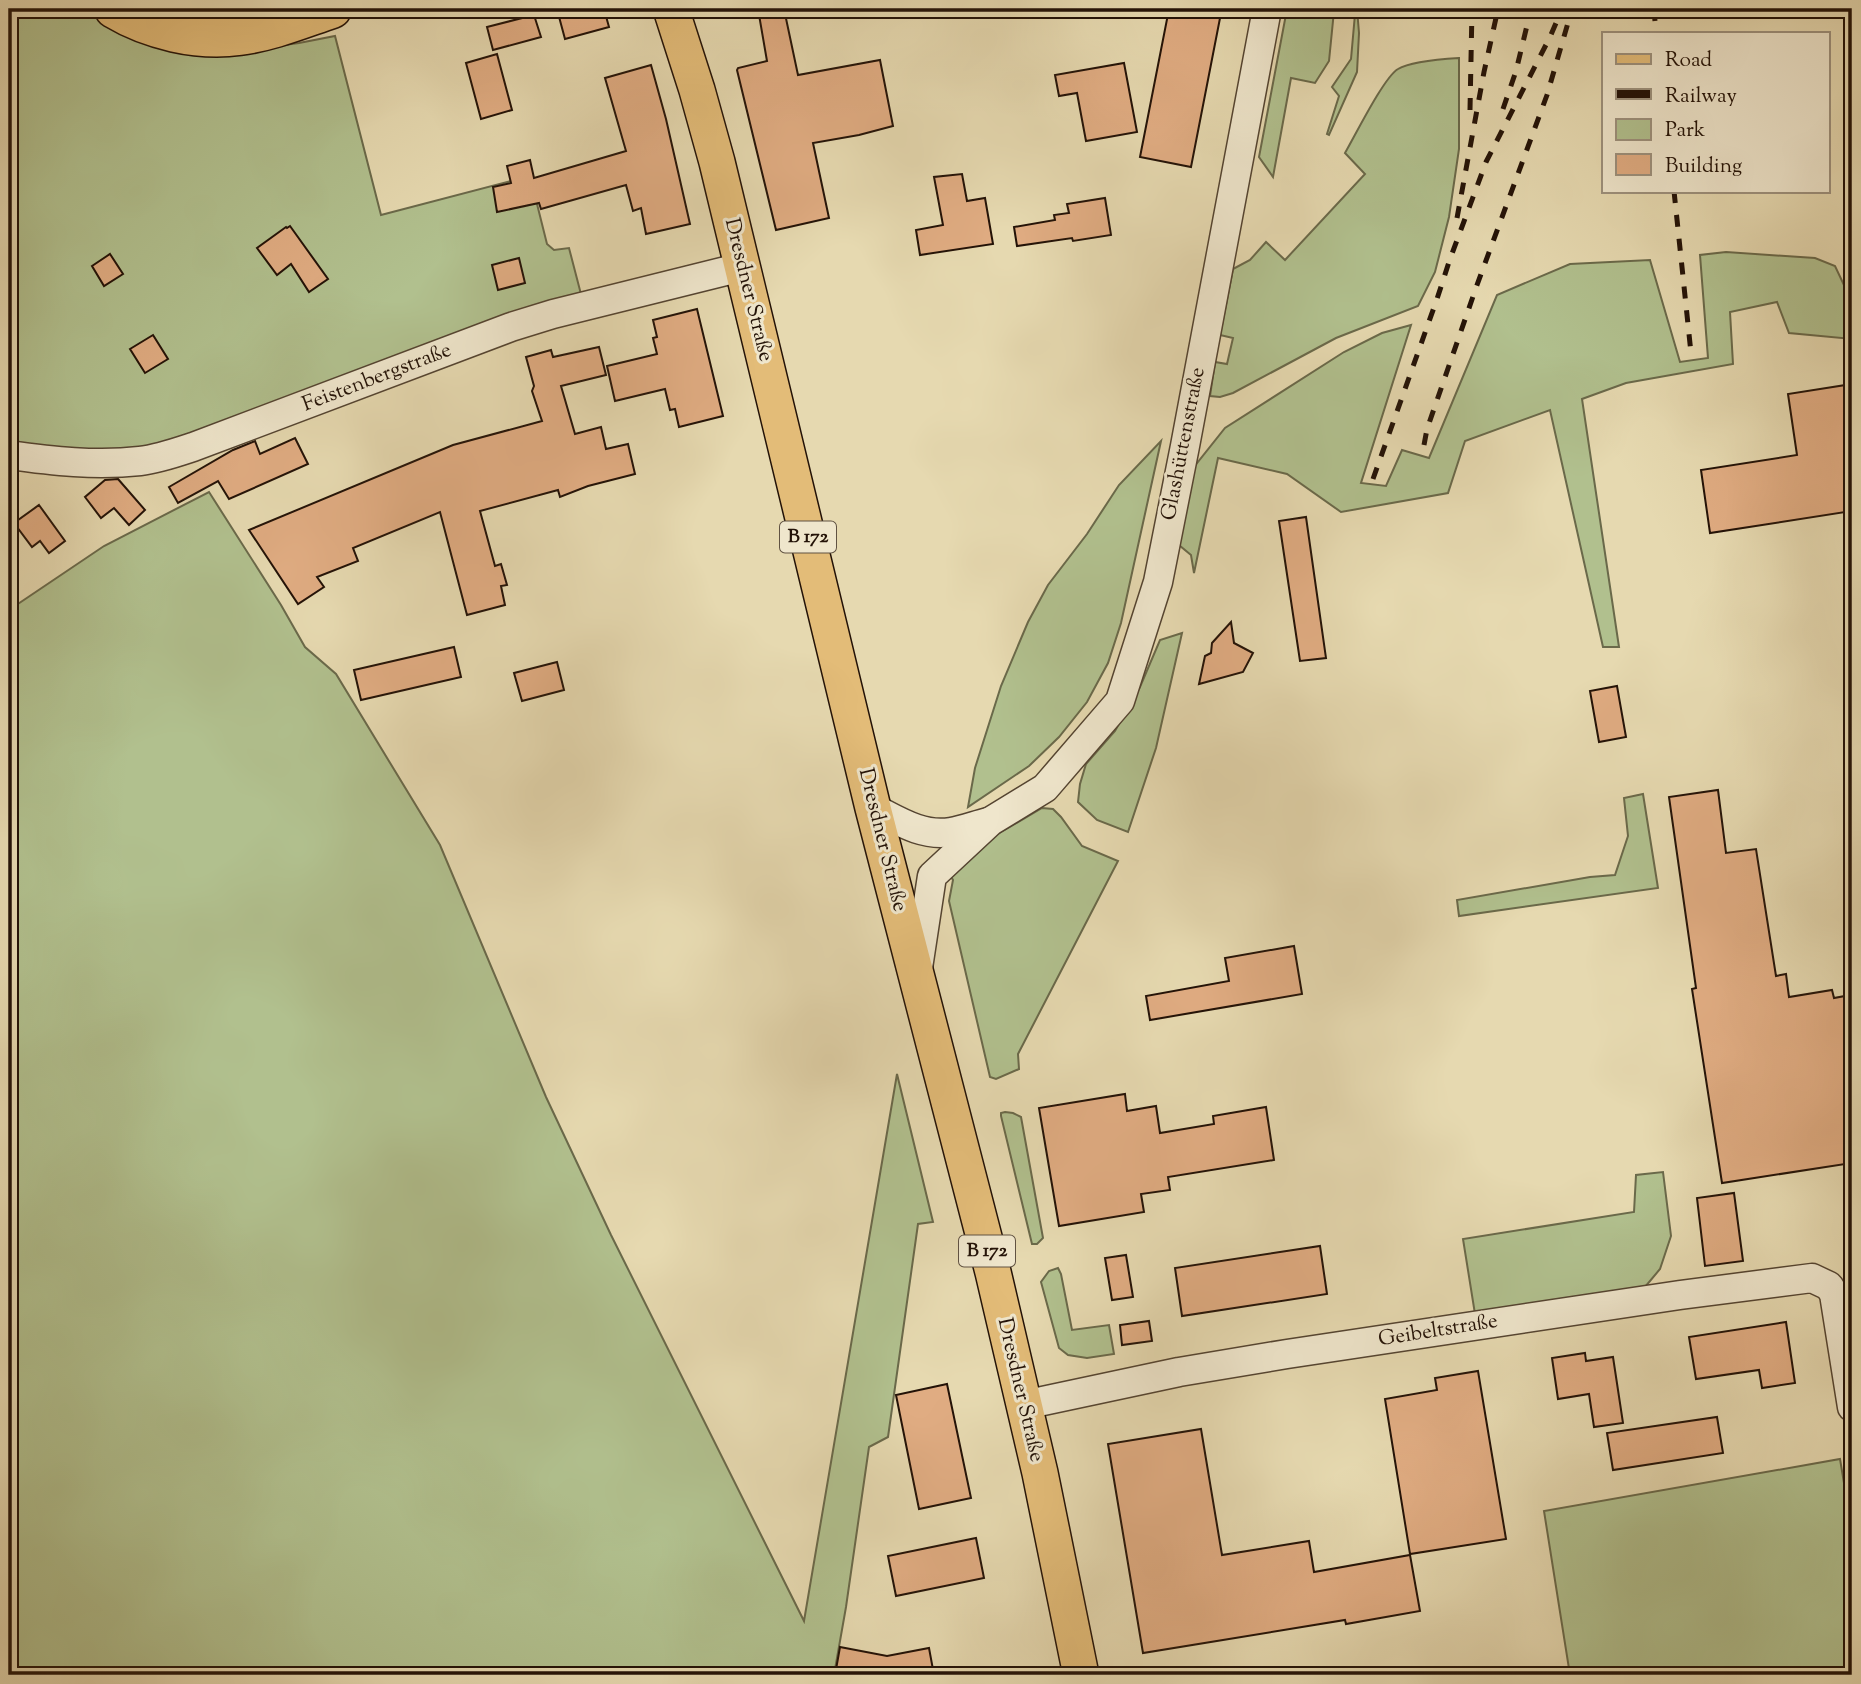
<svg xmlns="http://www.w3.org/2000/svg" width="1861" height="1684" font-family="'Sorts Mill Goudy',serif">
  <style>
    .green { fill: #b1c08e; stroke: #6a694a; stroke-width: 2 }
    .building { fill: #e0ac82; stroke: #231207; stroke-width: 2 }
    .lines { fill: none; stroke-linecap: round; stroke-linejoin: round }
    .minor-casing { stroke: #544431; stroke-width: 31 }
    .major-casing { stroke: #231207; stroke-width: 38 }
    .highway-casing { stroke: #231207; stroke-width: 41 }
    .minor { stroke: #efe6cc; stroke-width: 28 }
    .major { stroke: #e3bc78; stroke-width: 35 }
    .highway { stroke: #e3bc78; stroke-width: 38 }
    .rail { stroke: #231207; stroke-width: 5; stroke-dasharray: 12 12; stroke-linecap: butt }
    .labels { text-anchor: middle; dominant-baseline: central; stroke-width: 6; stroke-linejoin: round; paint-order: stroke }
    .shield { fill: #efe6cc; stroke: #605242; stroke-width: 2 }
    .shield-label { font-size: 19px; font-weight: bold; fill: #231207 }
    .street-label { font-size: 21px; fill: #231207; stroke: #efe6cc }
  </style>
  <rect width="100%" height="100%" fill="#e6d9b0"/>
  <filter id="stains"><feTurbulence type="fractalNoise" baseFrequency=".00286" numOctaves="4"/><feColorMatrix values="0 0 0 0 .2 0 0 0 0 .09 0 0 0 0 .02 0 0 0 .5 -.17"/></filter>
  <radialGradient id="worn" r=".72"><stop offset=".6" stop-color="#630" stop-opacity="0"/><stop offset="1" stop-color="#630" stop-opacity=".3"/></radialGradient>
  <!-- green -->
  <g class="green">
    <polygon points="9,9 93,9 111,19 246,50 299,43 335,36 381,215 530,176 547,244 554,250 569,248 582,298 139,453 9,447"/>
    <polygon points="148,9 209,9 230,17 229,25"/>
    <polygon points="1287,9 1357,9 1359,33 1357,72 1329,135 1327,134 1339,96 1332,87 1351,59 1355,14 1334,11 1329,61 1315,83 1291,78 1273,177 1259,157"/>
    <path d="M1459,58V149L1449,217L1435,272L1418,306L1336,338L1233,393L1220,397L1210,396L1215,362L1227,364L1233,338L1220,335L1233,269L1250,260L1266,242L1285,260L1365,174L1345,153C1355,136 1384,77 1398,69C1411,61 1443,59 1459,58Z"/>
    <polygon points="1726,252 1815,258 1835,266 1852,302 1852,339 1789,333 1777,302 1730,312 1733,364 1626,383 1582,399 1619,647 1603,647 1550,410 1465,441 1448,493 1341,512 1287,474 1218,458 1194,573 1191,555 1179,545 1194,467 1225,428 1344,352 1382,333 1411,325 1361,483 1386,486 1402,450 1429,458 1497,295 1570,264 1650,260 1680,362 1708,358 1700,255"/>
    <polygon points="1161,441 1121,623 1108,663 1087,702 1059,737 1029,766 968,807 975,768 1001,686 1028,622 1048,585 1087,534 1119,485"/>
    <polygon points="209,492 281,605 305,647 336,674 440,845 546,1097 611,1235 804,1621 897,1074 933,1222 918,1224 888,1437 869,1447 846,1607 834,1675 9,1675 9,610 104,546"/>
    <polygon points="1182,633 1156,748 1128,832 1097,820 1078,802 1080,784 1086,764 1115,731 1140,687 1160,640"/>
    <polygon points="1643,794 1658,888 1459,916 1457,900 1590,877 1615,875 1628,836 1624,798"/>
    <polygon points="1042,808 1053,809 1061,817 1082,846 1118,861 1018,1054 1019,1069 996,1079 990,1077 949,901 953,880 948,872 996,835"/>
    <polygon points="1005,1112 1013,1113 1021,1117 1043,1238 1037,1244 1032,1244 1001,1116 1001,1113"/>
    <polygon points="1663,1172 1671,1236 1660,1269 1645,1287 1475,1314 1463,1239 1634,1212 1636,1175"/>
    <polygon points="1058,1268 1061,1274 1072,1330 1109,1325 1114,1354 1087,1358 1068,1355 1059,1348 1041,1282 1049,1271"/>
    <polygon points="1840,1459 1852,1531 1852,1675 1570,1675 1544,1511"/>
  </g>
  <!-- building -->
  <g class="building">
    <polygon points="575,9 604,9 609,27 565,39 558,13"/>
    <polygon points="758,9 784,9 798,75 880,60 893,126 859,135 813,143 829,218 776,230 737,70 738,68 767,61"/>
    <polygon points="1169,9 1199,9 1221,13 1191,167 1140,157"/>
    <polygon points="534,15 541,37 493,50 487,27"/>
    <polygon points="497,54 512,110 481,119 466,63"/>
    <polygon points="1124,63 1137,132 1086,141 1077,93 1059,96 1055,75"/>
    <polygon points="651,65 666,119 690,224 646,234 641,208 633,211 626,185 541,209 539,203 497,212 493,187 511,183 507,166 530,160 534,178 626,151 605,78"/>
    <polygon points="962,174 967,201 985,198 993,244 920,255 916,230 943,225 934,177"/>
    <polygon points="1105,198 1111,235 1073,241 1072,238 1017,246 1014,227 1055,220 1054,215 1069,213 1067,204"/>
    <polygon points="290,226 328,279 309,292 291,264 277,275 257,248 286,227 287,228"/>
    <polygon points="110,254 123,274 104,286 92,266"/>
    <polygon points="519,258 525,283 498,290 492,265"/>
    <polygon points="697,309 723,416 679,427 675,409 670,410 665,389 615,401 607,366 657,354 653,338 657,337 653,320"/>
    <polygon points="153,335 168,359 145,373 130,349"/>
    <polygon points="599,347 606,375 561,386 575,434 601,427 606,449 628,444 635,474 588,486 560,497 558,490 480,511 495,566 501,564 507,585 501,586 505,605 467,615 440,512 353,548 358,561 317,577 324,587 298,604 249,530 453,445 542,421 532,391 534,386 526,357 551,350 553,357"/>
    <polygon points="1852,384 1852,511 1710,533 1701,470 1797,455 1788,394"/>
    <polygon points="295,438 308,464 229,499 218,481 178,503 169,487 233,450 255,441 260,454"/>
    <polygon points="118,479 145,510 129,525 114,508 101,518 85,497 105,480"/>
    <polygon points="39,505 65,541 49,553 40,541 32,547 14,523"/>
    <polygon points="1306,517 1326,658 1300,661 1279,521"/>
    <polygon points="1231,622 1234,643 1253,653 1243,672 1199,684 1205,656 1211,653 1212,643"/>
    <polygon points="454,647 461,677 361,700 354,670"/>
    <polygon points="557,662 564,690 522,701 514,673"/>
    <polygon points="1617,686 1626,737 1599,742 1590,691"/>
    <polygon points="1718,790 1726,853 1756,849 1776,976 1786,974 1789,997 1832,990 1834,998 1845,996 1852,1045 1852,1163 1722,1183 1692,989 1696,988 1669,797"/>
    <polygon points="1294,946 1302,994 1150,1020 1146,996 1229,981 1225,958"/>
    <polygon points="1125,1094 1127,1111 1156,1106 1160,1133 1214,1124 1213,1116 1266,1107 1274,1160 1168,1177 1170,1190 1141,1194 1144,1212 1059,1226 1039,1108"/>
    <polygon points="1734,1193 1743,1261 1705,1266 1697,1198"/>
    <polygon points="1320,1246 1327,1294 1182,1316 1175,1268"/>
    <polygon points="1126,1255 1133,1297 1112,1300 1105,1258"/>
    <polygon points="1149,1321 1152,1341 1122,1345 1120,1325"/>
    <polygon points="1786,1322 1795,1383 1762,1388 1759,1370 1696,1379 1689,1337"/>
    <polygon points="1585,1353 1586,1361 1613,1357 1623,1423 1594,1427 1589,1394 1558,1399 1552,1358"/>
    <polygon points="1478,1371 1506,1539 1410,1554 1385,1399 1437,1390 1435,1378"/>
    <polygon points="947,1384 971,1498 919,1509 896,1395"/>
    <polygon points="1717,1417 1723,1453 1613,1470 1607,1433"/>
    <polygon points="1201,1429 1222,1555 1309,1541 1314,1572 1410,1555 1420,1611 1346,1624 1345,1620 1143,1653 1108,1444"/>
    <polygon points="976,1538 984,1578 896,1596 888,1556"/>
    <polygon points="840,1647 887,1656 929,1648 934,1675 835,1675"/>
  </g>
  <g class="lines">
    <!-- minor casing -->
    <g class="minor-casing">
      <g id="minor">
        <path d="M9,455C52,461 96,466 140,461C158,459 175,453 193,447L511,327L553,314L742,267"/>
        <path d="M873,808C897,820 922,837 951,832C963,830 976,825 988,822"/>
        <polyline points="918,968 932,876 991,821 1045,788 1120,701 1158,582 1185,446 1267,9"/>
        <polyline points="1024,1405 1179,1372 1287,1354 1680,1295 1812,1278 1829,1286 1834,1294 1852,1407"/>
      </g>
    </g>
    <!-- major casing -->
    <g class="major-casing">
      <polyline id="major" points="671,9 697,90 717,162 873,808 993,1272 1040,1473 1081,1675"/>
    </g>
    <!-- highway casing -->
    <g class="highway-casing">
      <path id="highway" d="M114,9C149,30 198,42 239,36C271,32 302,19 332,9"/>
    </g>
    <!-- minor -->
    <use href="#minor" class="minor"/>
    <!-- major -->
    <use href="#major" class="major"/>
    <!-- highway -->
    <use href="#highway" class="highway"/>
    <!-- rail -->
    <g class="rail">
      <polyline points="1654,9 1656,33"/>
      <polyline points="1503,109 1516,71 1531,9"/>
      <polyline points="1470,110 1472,9"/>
      <polyline points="1674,191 1691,353"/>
      <polyline points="1457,218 1484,72 1498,9"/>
      <polyline points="1424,445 1427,429 1477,285 1547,95 1572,9"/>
      <polyline points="1373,479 1437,299 1450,259 1486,162 1550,37 1562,9"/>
    </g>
  </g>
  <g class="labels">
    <!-- shield labels -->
    <g class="shield">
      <rect x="780" y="521.5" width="56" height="31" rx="5"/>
      <rect x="959" y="1235.5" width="56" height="31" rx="5"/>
    </g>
    <g class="shield-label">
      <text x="808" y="537">B 172</text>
      <text x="987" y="1251">B 172</text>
    </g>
    <!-- street labels -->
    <g class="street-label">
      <text transform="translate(748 290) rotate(76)">Dresdner Straße</text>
      <text transform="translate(377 378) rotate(-21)">Feistenbergstraße</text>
      <text transform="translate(1184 444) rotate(-79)">Glashüttenstraße</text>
      <text transform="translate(882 840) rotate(76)">Dresdner Straße</text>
      <text transform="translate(1438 1331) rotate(-9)">Geibeltstraße</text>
      <text transform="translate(1020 1390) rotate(77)">Dresdner Straße</text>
    </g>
  </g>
  <!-- margin -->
  <rect width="1861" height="1684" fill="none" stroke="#e6d9b0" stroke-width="35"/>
  <rect x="10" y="10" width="1840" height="1663" fill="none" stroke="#231207" stroke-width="3.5"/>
  <rect x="18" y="18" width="1826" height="1649" fill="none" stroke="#231207" stroke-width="2"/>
  <!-- legend -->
  <rect x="1602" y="32" width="228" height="161" fill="#efe6cc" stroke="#9d917d" stroke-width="2"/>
  <rect x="1616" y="54" width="35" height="10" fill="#e3bc78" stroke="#9d917d" stroke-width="2"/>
  <text x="1665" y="66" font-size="21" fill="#231207">Road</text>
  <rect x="1616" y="89" width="35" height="10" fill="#231207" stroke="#9d917d" stroke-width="2"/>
  <text x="1665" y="102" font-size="21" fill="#231207">Railway</text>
  <rect x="1616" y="119" width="35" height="21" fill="#b1c08e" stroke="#9d917d" stroke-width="2"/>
  <text x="1665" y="136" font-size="21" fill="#231207">Park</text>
  <rect x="1616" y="154" width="35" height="21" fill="#e0ac82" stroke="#9d917d" stroke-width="2"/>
  <text x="1665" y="172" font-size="21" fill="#231207">Building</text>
  <rect width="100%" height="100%" filter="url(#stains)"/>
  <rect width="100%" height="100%" fill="url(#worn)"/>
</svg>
